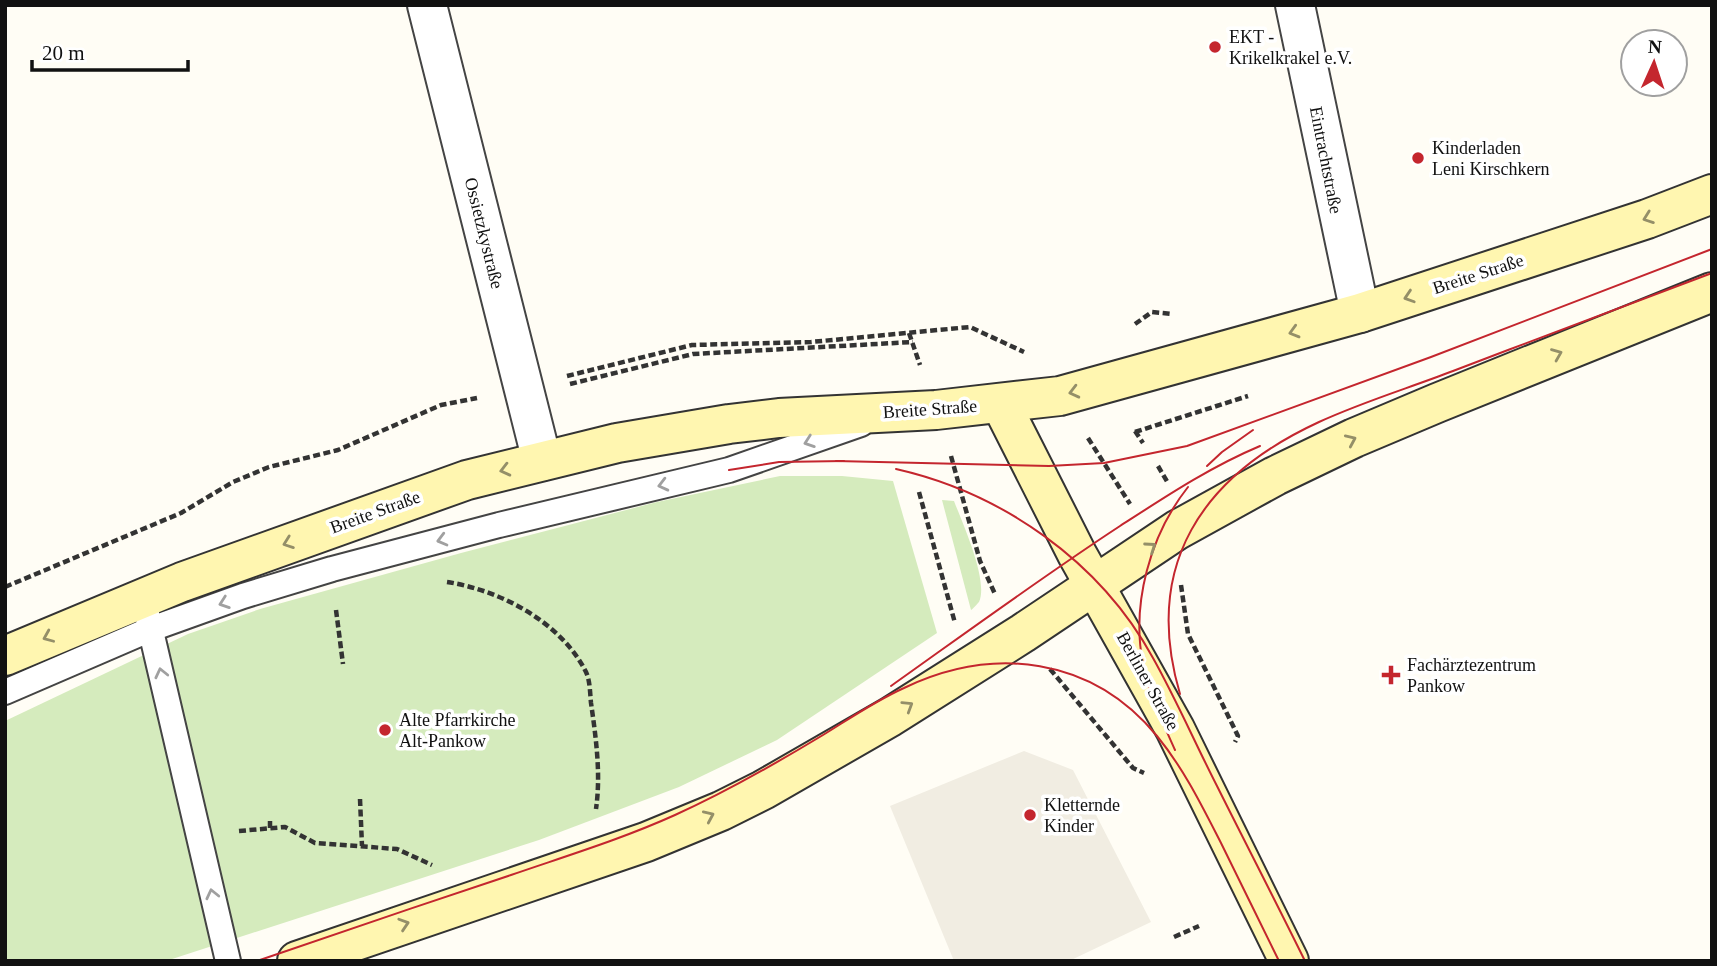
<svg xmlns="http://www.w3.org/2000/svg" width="1717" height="966" font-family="Georgia,serif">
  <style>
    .green { fill: #d5ebbd }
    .plaza { fill: #f1ede2 }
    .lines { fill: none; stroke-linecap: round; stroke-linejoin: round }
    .service-casing { stroke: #444; stroke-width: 28 }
    .minor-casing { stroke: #444; stroke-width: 42 }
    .secondary-casing { stroke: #333; stroke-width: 42 }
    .path { stroke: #333; stroke-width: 4.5; stroke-dasharray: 7 3.5; stroke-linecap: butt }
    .service { stroke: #fff; stroke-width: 24 }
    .minor { stroke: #fff; stroke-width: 38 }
    .secondary { stroke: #fff6b0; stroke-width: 38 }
    .tram { stroke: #c4262e; stroke-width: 2 }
    .oneway { stroke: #948f68 }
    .oneway2 { stroke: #a0a0a0 }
    .poi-dot { fill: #c4262e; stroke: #fff; stroke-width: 2.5 }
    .labels { text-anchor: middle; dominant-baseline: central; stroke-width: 7; stroke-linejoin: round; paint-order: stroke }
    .poi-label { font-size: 18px; fill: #111; stroke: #fff; text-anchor: start }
    .street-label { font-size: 18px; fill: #111; stroke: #fff }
  </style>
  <rect width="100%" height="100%" fill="#fffdf5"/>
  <!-- green -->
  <g class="green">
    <polygon points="780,476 842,476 893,481 937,633 777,740 679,787 539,840 166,961 5,961 5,721 188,634 260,609 461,553 657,502"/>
    <path d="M942,500L954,501C962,522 989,581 979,602C978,603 973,609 971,610Z"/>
  </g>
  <!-- plaza -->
  <polygon class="plaza" points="1024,751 1073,770 1151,922 1069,961 954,961 890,806"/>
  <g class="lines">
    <!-- service casing -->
    <g class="service-casing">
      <g id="service">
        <polyline points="147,614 228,961"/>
        <polyline points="5,692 151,629 243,596 332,569 499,525 729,470 861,424"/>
      </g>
    </g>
    <!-- minor casing -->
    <g class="minor-casing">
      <g id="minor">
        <polyline points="427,5 542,461"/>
        <polyline points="1295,5 1360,313"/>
      </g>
    </g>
    <!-- secondary casing -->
    <g class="secondary-casing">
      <g id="secondary">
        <polyline points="1001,404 1077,554 1175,729 1289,961"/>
        <polyline points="5,656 182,582 467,480 617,443 729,424 779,418 936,410 1060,396 1360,313 1647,219 1712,194"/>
        <polyline points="297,961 646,842 721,811 763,790 890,717 1023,633 1177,530 1275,476 1354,438 1437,403 1712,292"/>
      </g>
    </g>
    <!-- path -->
    <g class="path">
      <polyline points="1135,324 1152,312 1172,314"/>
      <polyline points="909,333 920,365"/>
      <polyline points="567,376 692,345 811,342 970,327 1024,352"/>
      <polyline points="570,384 693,354 913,342"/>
      <polyline points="1135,431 1143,443"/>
      <polyline points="1135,432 1248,396"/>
      <polyline points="1088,438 1130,504"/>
      <polyline points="951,456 980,561 995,594"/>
      <polyline points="1158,466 1168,483"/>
      <polyline points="919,492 955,623"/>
      <path d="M447,582C500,590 561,622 586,672C590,680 590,693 591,703C596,738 601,774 596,809"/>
      <polyline points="1181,585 1188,634 1238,736 1235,742"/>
      <polyline points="5,587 181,513 233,482 269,467 338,450 441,405 477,398"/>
      <polyline points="336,610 343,664"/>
      <polyline points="1050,669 1133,768 1144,773"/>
      <polyline points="360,799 362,846"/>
      <polyline points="270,821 270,828"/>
      <polyline points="239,831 285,827 315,843 397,849 432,865"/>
      <polyline points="1174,937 1199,926"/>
    </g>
    <!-- service -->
    <use href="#service" class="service"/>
    <!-- minor -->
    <use href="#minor" class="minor"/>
    <!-- secondary -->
    <use href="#secondary" class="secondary"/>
    <!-- tram -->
    <g class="tram">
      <polyline points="836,461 1049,466 1104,463 1187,446 1431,357 1712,249"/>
      <polyline points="1207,466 1222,452 1253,430"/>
      <path d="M896,469C1002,493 1100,561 1153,658C1176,699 1195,743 1217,786C1246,844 1276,902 1305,961"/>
      <polyline points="729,470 779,462 844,461"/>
      <path d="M891,686C967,632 1042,577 1120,526C1165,497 1210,467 1260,446"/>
      <path d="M1180,694C1142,565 1202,476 1319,422C1362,402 1409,388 1453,371C1539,338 1625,306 1712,273"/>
      <path d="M1175,750C1163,723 1149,694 1143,664C1131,604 1150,535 1188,487"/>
      <path d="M257,961C342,932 426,903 511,875C566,856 622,839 675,815C726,792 775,764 823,735C849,719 875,701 904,688C994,645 1092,657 1157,736C1184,769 1202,806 1221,843C1240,882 1260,922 1279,961"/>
    </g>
  </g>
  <!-- one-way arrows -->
  <defs><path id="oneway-chevron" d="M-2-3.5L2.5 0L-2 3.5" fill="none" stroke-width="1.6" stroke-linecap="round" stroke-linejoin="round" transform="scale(1.75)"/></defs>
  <g class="oneway">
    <use href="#oneway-chevron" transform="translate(1648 218) rotate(160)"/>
    <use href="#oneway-chevron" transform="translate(1409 297) rotate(162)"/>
    <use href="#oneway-chevron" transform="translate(1294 332) rotate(164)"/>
    <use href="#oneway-chevron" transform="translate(1557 354) rotate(-22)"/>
    <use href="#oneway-chevron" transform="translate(1074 392) rotate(166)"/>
    <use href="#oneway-chevron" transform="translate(1351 440) rotate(-24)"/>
    <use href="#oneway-chevron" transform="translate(505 470) rotate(166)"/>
    <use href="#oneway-chevron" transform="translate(288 543) rotate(160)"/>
    <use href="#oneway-chevron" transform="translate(1151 547) rotate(-35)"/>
    <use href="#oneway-chevron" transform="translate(48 637) rotate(157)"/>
    <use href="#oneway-chevron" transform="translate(908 706) rotate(-32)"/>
    <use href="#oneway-chevron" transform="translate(709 816) rotate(-24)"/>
    <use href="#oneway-chevron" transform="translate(404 924) rotate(-18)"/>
  </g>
  <g class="oneway2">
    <use href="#oneway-chevron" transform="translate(809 442) rotate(161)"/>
    <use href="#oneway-chevron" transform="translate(663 485) rotate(166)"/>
    <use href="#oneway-chevron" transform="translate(442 540) rotate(165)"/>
    <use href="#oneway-chevron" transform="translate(224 603) rotate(161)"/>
    <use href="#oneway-chevron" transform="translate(161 673) rotate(-103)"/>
    <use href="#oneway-chevron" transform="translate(212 894) rotate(-103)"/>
  </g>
  <!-- markers -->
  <g class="poi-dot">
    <circle cx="1215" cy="47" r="7"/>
    <circle cx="1418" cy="158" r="7"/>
    <path d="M1387.5 664.5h7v7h7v7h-7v7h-7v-7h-7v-7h7z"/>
    <circle cx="385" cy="730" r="7"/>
    <circle cx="1030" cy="815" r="7"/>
  </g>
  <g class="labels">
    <!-- poi labels -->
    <g class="poi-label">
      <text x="1229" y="37">EKT -<tspan x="1229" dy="21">Krikelkrakel e.V.</tspan></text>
      <text x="1432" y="148">Kinderladen<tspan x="1432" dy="21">Leni Kirschkern</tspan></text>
      <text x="1407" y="665">Fachärztezentrum<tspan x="1407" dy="21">Pankow</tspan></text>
      <text x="399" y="720">Alte Pfarrkirche<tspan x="399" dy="21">Alt-Pankow</tspan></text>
      <text x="1044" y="805">Kletternde<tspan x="1044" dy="21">Kinder</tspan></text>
    </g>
    <!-- street labels -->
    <g class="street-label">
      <text transform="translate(1326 160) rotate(79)">Eintrachtstraße</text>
      <text transform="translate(484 233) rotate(76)">Ossietzkystraße</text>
      <text transform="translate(1478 274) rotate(-18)">Breite Straße</text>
      <text transform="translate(930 409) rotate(-4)">Breite Straße</text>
      <text transform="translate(375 512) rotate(-20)">Breite Straße</text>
      <text transform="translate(1148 681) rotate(61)">Berliner Straße</text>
    </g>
  </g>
  <!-- border -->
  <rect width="1717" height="966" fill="none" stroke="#111111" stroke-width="14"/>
  <!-- north arrow -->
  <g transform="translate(1654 63) rotate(3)"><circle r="33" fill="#ffffff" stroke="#a0a0a0" stroke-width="2"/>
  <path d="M0-5L12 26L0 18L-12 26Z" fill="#c4262e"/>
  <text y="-10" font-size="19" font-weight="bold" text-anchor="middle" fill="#111111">N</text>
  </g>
  <!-- scale -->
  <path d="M32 60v10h156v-10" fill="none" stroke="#111111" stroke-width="3.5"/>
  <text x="42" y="60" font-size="21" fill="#111111" stroke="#ffffff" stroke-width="5" paint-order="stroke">20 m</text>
</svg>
